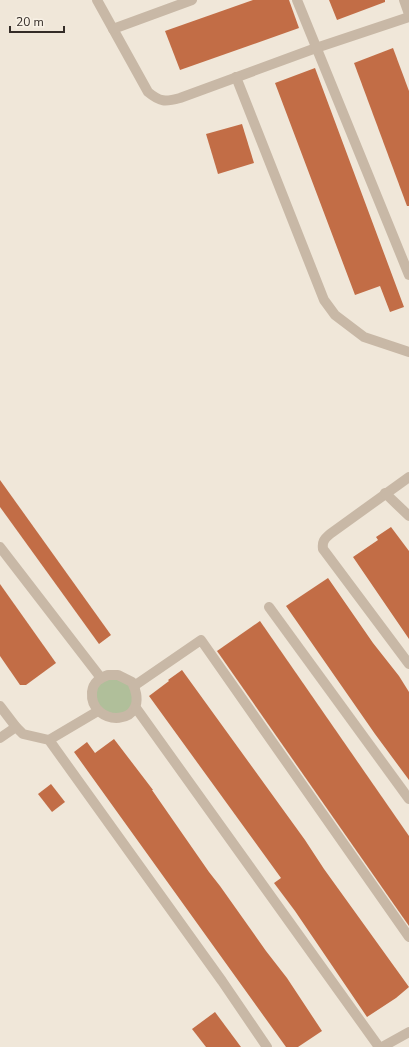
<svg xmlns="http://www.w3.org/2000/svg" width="409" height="1047" font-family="'Nunito Sans',sans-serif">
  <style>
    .green { fill: #b0bf9a }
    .building { fill: #c26d46 }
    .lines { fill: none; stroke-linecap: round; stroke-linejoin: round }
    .minor { stroke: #c8b8a6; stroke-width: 10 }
  </style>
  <rect width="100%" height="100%" fill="#f0e7d9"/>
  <!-- green -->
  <polygon class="green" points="101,678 124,678 137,698 123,717 98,711 94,683"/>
  <!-- building -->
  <g class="building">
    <polygon points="253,0 289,0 299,28 180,70 165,31"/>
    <polygon points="329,0 385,0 385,2 337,20"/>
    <polygon points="393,48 409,91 409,206 407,206 354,63"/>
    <polygon points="315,68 404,307 390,312 380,286 355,295 275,83"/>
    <polygon points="242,124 254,163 218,174 206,134"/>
    <polygon points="0,480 111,635 99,644 0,507"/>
    <polygon points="391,527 409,551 409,639 353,557 378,540 376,537"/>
    <polygon points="328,578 373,643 399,676 409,692 409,780 375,734 286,606"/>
    <polygon points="0,584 56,663 26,685 20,685 0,656"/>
    <polygon points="260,621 409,836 409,926 217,651"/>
    <polygon points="182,670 305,840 324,869 409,987 396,998 367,1017 295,911 274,883 281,878 149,696 169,681 168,680"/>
    <polygon points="114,739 153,790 152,790 209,872 220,886 266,951 287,978 322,1031 298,1047 286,1047 74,752 87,742 95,753"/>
    <polygon points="51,784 65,802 52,812 38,794"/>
    <polygon points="215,1012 241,1047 206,1047 192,1029"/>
  </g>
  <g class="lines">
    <!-- minor -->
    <g class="minor">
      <path d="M97,0L148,92C160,102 165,102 180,98L316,48L409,17"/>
      <polyline points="297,0 409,275"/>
      <polyline points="404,0 409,14"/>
      <polyline points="113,29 192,0"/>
      <polyline points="236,77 324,300 335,315 364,337 409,352"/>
      <path d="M409,477L330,534C324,539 322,542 323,549L409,664"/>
      <polyline points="385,493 409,516"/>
      <polyline points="0,547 101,678"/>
      <polyline points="269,607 409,799"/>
      <path d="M108,675H118L132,682C154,728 89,728 92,692C93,682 100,678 108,675Z"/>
      <polyline points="134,686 201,640 409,937"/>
      <polyline points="0,706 16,727 23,734 49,740 222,981 267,1047"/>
      <polyline points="136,708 379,1047"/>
      <polyline points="0,738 16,727"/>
      <polyline points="49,740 98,711"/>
      <polyline points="382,1047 409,1032"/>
    </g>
  </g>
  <!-- scale -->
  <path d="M10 26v6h54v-6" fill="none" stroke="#342c27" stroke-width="2"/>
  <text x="16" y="26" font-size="12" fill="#342c27" stroke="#f8f1e5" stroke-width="3" paint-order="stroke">20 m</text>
</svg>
